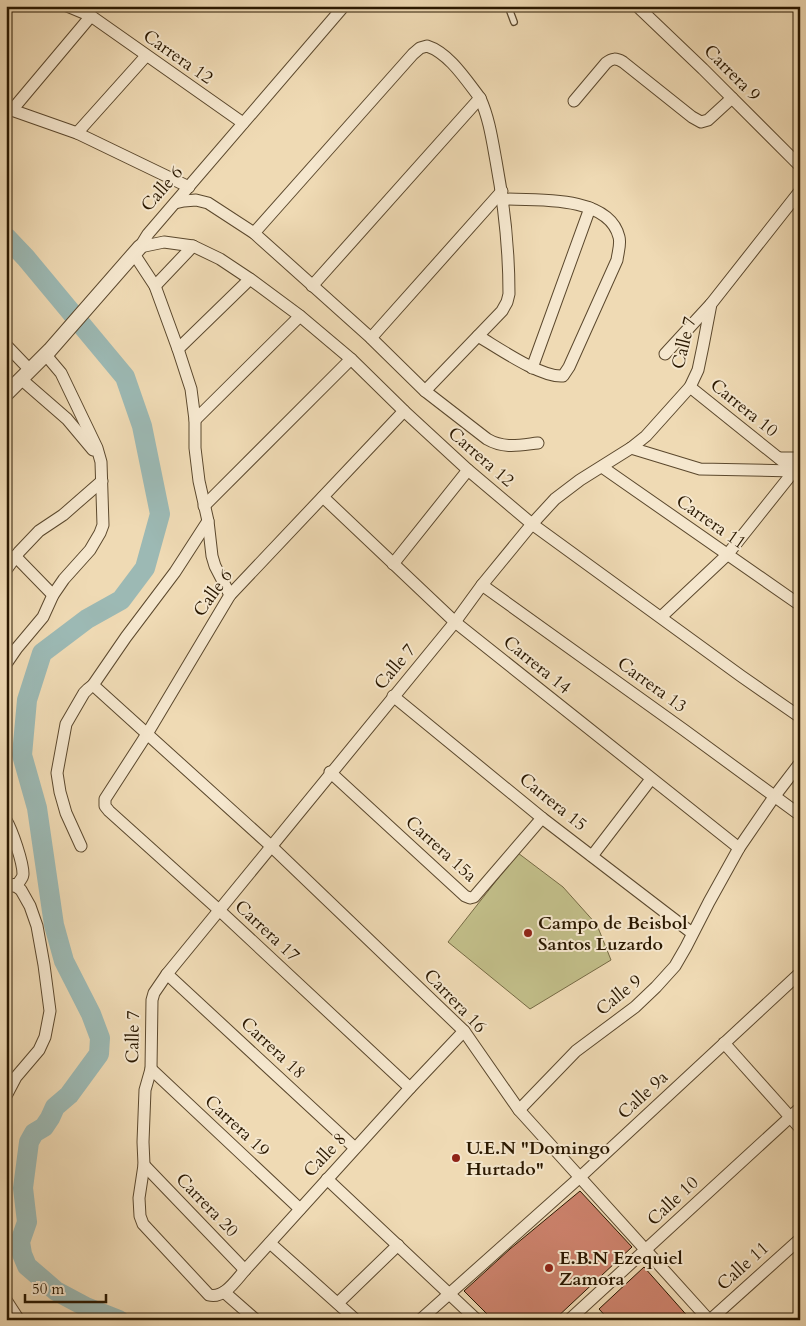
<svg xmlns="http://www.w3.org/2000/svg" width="806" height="1326" font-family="Cardo,serif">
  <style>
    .green { fill: #c1bd88; stroke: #766a44 }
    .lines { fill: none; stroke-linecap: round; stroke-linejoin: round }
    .river { stroke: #9cb9b4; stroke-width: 20 }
    .building { fill: #cc826c; stroke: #2a1800 }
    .service-casing { stroke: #5b482d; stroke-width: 8 }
    .minor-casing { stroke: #5b482d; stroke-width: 13 }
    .tertiary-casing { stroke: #5b482d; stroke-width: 16 }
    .service { stroke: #f5e7ce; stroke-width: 5.5 }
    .minor { stroke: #f5e7ce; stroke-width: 11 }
    .tertiary { stroke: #f5e7ce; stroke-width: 14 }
    .poi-dot { fill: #8f2418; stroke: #f5e7ce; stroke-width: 2 }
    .labels { text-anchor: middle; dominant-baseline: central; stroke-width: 4; stroke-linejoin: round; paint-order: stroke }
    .street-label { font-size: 18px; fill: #2a1800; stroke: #f5e7ce }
    .poi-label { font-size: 18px; font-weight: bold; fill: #2a1800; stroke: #f5e7ce; text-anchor: start }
  </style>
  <rect width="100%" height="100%" fill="#efdab4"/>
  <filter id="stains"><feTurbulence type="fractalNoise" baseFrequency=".004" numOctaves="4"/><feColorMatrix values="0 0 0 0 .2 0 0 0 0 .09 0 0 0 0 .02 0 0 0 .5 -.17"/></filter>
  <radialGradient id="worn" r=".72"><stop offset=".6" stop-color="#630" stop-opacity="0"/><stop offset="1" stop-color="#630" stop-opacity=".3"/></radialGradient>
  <!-- green -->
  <polygon class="green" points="518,853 563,887 597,925 611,960 530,1009 448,942"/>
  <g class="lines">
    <!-- river -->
    <polyline class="river" points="6,237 26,258 125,377 142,426 160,514 145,568 121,600 87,619 42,653 27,700 22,755 37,808 54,925 64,961 91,1014 100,1038 99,1054 69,1095 55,1107 50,1118 44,1127 34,1133 29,1142 23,1188 27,1222 20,1242 22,1254 27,1266 56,1291 86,1307 119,1320"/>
  </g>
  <!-- building -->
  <g class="building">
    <polygon points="580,1191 632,1247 554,1320 493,1320 464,1291 510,1249"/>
    <polygon points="644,1267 691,1320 609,1320 599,1309"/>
  </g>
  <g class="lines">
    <!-- service casing -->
    <g class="service-casing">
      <polyline id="service" points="508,6 514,22"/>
    </g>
    <!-- minor casing -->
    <g class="minor-casing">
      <g id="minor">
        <polyline points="67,6 91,16 243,123"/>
        <polyline points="637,6 703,69 800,166"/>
        <path d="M574,101L606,63C612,58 616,58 623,62L692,117L701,122L708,120L732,98"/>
        <polyline points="6,108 77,133 146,56"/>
        <polyline points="12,110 91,16"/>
        <polyline points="77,133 189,187"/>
        <path d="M175,203L184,201L196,200L208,203L254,233L371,338L425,391L487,439C504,449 520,445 538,443"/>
        <path d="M254,233L413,54L420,48L427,46C449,53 466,80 480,98L312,286"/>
        <polyline points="140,247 164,242 193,246 220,259 250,279 300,316 351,359 404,411 468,470 532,524 741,676 800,717"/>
        <polyline points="140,247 148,234 344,6"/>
        <polyline points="134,254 155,286 178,349 191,389 195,420 195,448 199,481 208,521 212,556 215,566 230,595"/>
        <polyline points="155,286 193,246"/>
        <path d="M478,336C497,347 541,378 563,376L569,367L617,260C618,252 621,244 619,237C609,195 535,200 503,199"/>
        <polyline points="371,338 502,191"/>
        <polyline points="6,345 30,370"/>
        <polyline points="178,349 250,279"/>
        <polyline points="665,354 711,304"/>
        <polyline points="532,368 590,208"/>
        <polyline points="21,379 67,419 93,450"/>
        <polyline points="690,387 796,472"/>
        <path d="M425,391L502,311L507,302L509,294C509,250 504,204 496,161C492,139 489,118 480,98"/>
        <polyline points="404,411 230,595 147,734 105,799 105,806 109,811 219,910 410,1088"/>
        <polyline points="195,420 300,316"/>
        <polyline points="631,448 700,469 794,471"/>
        <polyline points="779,458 800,458"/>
        <polyline points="602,467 800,605"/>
        <polyline points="323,497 455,622 739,848"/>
        <polyline points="204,506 351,359"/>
        <polyline points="208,521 175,572 126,637 93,685 271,846 464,1031 519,1110 709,1320"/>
        <polyline points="15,556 53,595"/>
        <polyline points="393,564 468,470"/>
        <polyline points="6,570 19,552 39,531 63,515 102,481"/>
        <polyline points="482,585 684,730 800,815"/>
        <polyline points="661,617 727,555 794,471"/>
        <polyline points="6,664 17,648 43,617 53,595 64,579 90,550 100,533 103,525 101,462 97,448 61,373 50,360 45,355"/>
        <polyline points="393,696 542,818 692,933"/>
        <polyline points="330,772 465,896 470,898 474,897 542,818"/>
        <path d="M6,820C12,830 23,862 23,874C23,878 20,880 18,884L11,885"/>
        <polyline points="81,846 66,813 60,792 57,773 66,724 84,693 88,689 93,685"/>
        <polyline points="592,856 651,779"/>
        <polyline points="6,884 17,887 21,890 30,906 37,926 44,965 50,1011 45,1037 39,1050 16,1077 6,1096"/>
        <polyline points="167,974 355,1148"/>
        <path d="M464,1031L410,1088L245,1270C236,1280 224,1299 209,1295L143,1224L140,1216L139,1198L144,1165L143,1142L145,1090L151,1069L152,1000L154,993L167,974L455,622L482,585L532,524L555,499L580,480L631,448L646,436L690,387L698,370L703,346L711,304L800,191"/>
        <polyline points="724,1043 800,1128"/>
        <polyline points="151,1069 300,1209"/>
        <polyline points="519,1110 576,1051 635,1007 656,987 675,966 686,947 709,902 739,848 774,797 800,763"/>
        <polyline points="144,1165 245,1270"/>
        <polyline points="327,1179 477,1320"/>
        <polyline points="270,1243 356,1320"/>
        <polyline points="224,1292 256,1320"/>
        <polyline points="6,1300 19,1320"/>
        <polyline points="338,1303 398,1245"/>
        <polyline points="420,1320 579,1178 800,973"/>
        <polyline points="569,1320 800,1108"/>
        <polyline points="710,1320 800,1239"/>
      </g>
    </g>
    <!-- tertiary casing -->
    <g class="tertiary-casing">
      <polyline id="tertiary" points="6,394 50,350 140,247"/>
    </g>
    <!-- service -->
    <use href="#service" class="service"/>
    <!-- minor -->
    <use href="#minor" class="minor"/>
    <!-- tertiary -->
    <use href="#tertiary" class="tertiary"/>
  </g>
  <!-- markers -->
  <g class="poi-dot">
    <circle cx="528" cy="933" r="5"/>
    <circle cx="456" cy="1158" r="5"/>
    <circle cx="549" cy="1268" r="5"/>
  </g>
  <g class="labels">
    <!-- street labels -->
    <g class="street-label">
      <text transform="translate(178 57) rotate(35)">Carrera 12</text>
      <text transform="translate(732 73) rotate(45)">Carrera 9</text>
      <text transform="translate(162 189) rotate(-49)">Calle 6</text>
      <text transform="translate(684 343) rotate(-76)">Calle 7</text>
      <text transform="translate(744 408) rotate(39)">Carrera 10</text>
      <text transform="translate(481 457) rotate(41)">Carrera 12</text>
      <text transform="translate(711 522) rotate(35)">Carrera 11</text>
      <text transform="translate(213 593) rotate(-54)">Calle 6</text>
      <text transform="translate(537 665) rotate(39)">Carrera 14</text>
      <text transform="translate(395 667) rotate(-50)">Calle 7</text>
      <text transform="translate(652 685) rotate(36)">Carrera 13</text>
      <text transform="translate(553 802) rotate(39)">Carrera 15</text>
      <text transform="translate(441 849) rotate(42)">Carrera 15a</text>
      <text transform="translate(267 931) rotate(43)">Carrera 17</text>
      <text transform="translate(619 995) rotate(-39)">Calle 9</text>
      <text transform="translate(455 1001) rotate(46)">Carrera 16</text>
      <text transform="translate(133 1037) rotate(-89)">Calle 7</text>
      <text transform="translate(273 1048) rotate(43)">Carrera 18</text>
      <text transform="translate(643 1095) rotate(-43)">Calle 9a</text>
      <text transform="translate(237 1126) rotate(43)">Carrera 19</text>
      <text transform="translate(325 1155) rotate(-47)">Calle 8</text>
      <text transform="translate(673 1201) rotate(-43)">Calle 10</text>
      <text transform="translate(207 1205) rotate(46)">Carrera 20</text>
      <text transform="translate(743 1266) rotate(-42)">Calle 11</text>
    </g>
    <!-- poi labels -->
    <g class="poi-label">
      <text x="538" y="923">Campo de Beisbol<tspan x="538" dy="21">Santos Luzardo</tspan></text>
      <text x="466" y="1148">U.E.N "Domingo<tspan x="466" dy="21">Hurtado"</tspan></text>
      <text x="559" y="1258">E.B.N Ezequiel<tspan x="559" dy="21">Zamora</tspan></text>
    </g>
  </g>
  <!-- margin -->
  <rect width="806" height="1326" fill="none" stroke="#efdab4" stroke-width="25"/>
  <rect x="8" y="8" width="791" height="1311" fill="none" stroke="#2a1800" stroke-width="2.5"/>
  <rect x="12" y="12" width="781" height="1301" fill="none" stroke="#2a1800"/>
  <!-- scale -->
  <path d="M25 1294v8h81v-8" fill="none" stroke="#2a1800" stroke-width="2.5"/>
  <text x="32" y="1294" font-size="15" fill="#2a1800" stroke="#f5e7ce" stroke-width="4" paint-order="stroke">50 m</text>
  <rect width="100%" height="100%" filter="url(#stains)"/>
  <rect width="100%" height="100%" fill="url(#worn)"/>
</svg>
